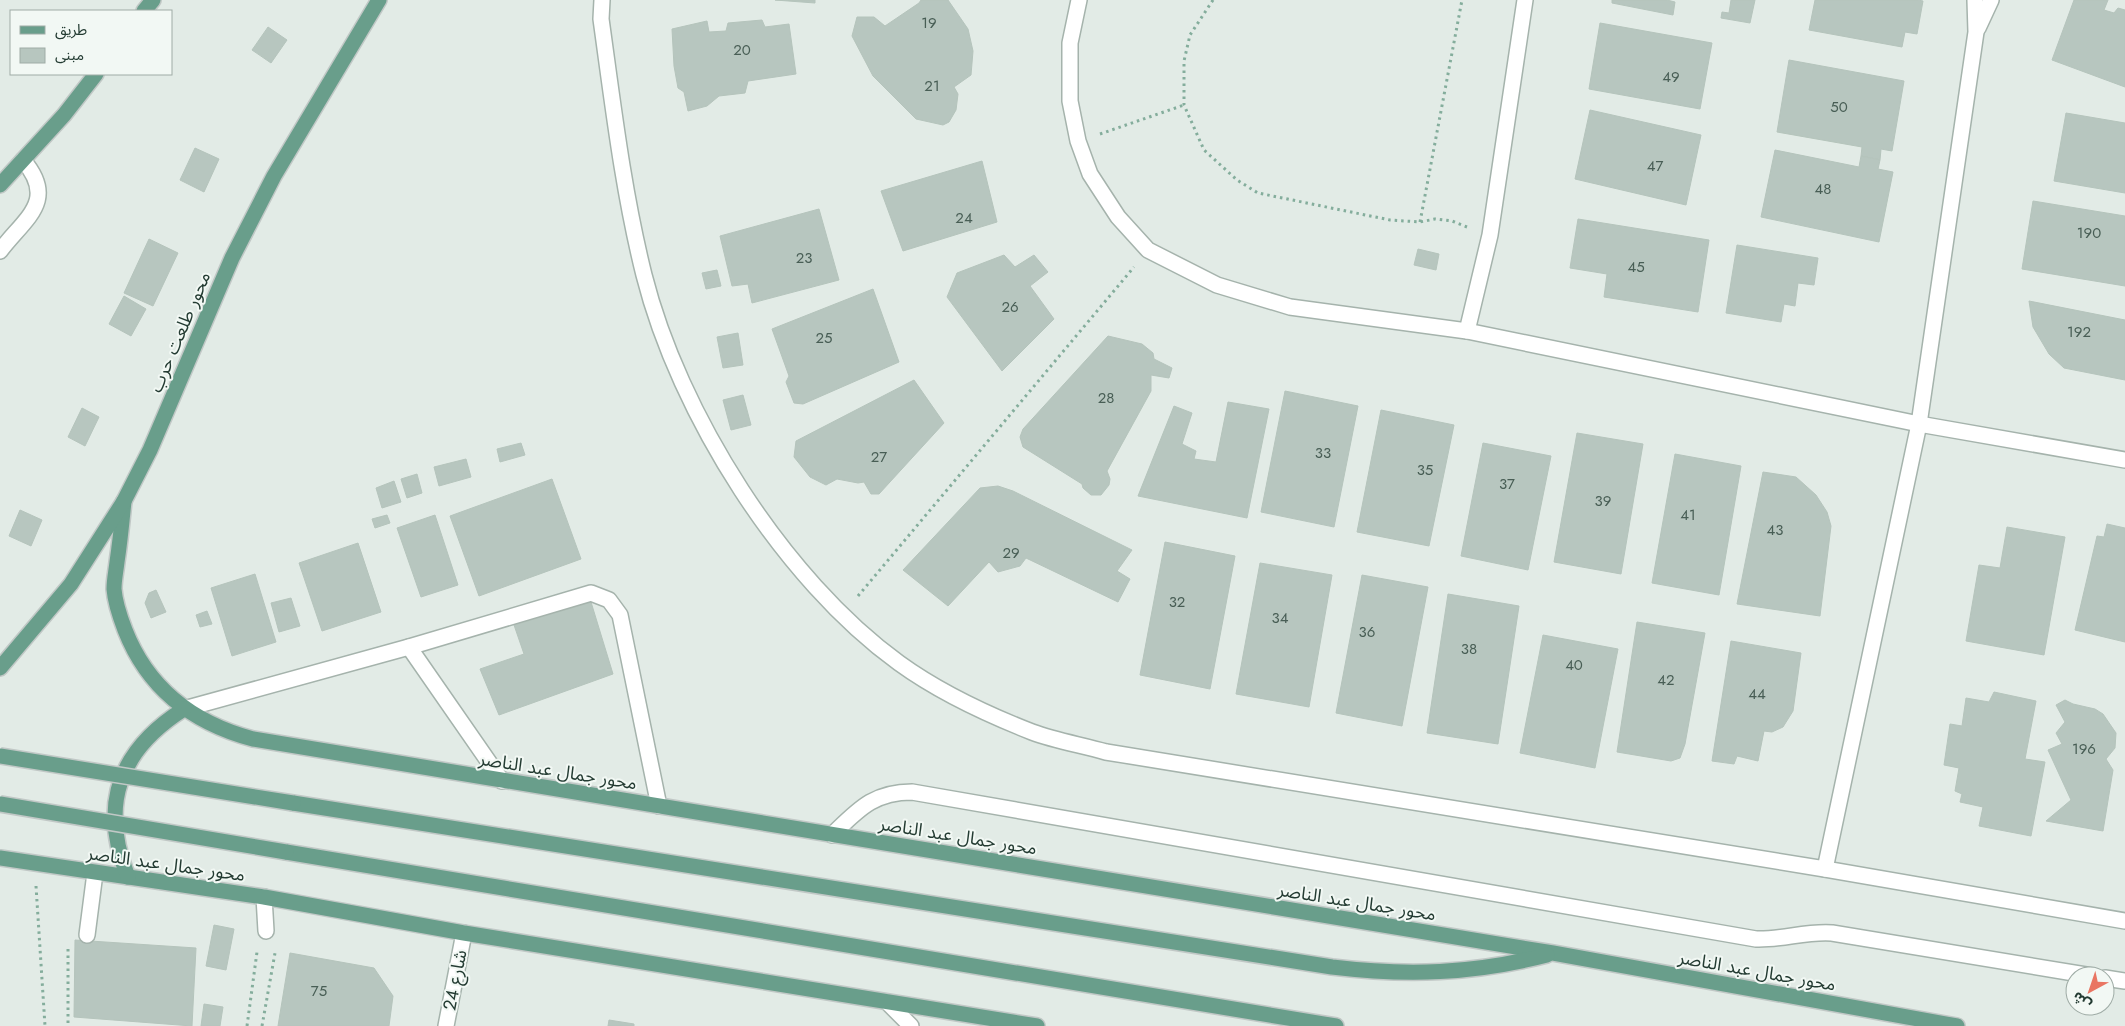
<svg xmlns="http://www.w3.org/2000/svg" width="2125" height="1026" font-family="Jost,'Noto Sans Arabic',sans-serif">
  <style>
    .building { fill: #b7c6bf; stroke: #b5c4bc }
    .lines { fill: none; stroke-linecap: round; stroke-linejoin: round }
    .lane-casing { stroke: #a5b3ac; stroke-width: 18 }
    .street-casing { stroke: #a5b3ac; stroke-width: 18 }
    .primary-casing { stroke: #c1c8c6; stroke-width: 18 }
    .path { stroke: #84ad9c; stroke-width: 3; stroke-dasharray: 2.5 4; stroke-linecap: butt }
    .lane { stroke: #fff; stroke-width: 15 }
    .street { stroke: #fff; stroke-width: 15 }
    .primary { stroke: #699e8b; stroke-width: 15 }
    .primary-bridge-casing { stroke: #c1c8c6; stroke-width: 18; stroke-linecap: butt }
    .primary-bridge { stroke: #699e8b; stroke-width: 15 }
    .labels { text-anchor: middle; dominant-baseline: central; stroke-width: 4; stroke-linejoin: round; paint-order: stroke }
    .number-label { font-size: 15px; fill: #485e55 }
    .street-label { font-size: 18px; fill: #233b32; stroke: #f2f8f4 }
  </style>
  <rect width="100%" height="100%" fill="#e2ebe6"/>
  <!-- building -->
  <g class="building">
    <polygon points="775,0 815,0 815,3"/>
    <polygon points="921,0 948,0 968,29 973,51 971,75 954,87 958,94 956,110 949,122 943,125 916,119 873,76 852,36 857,17 874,17 885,26 919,3"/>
    <polygon points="1612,0 1667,0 1675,2 1673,15 1612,3"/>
    <polygon points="1731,0 1755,0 1750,23 1721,18 1722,12 1729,13"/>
    <polygon points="1815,0 1918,0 1923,1 1917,34 1905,32 1902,47 1809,30"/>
    <polygon points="2074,0 2108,0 2104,10 2114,13 2118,8 2125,10 2125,87 2052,60"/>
    <polygon points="762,20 765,27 789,24 796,74 748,81 745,93 719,96 707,106 688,111 684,92 678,88 674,66 672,29 707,21 709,32 726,31 728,23"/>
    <polygon points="1600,23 1712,43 1700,109 1589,89"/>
    <polygon points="268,27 287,40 271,63 252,50"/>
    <polygon points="1789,60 1904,81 1892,151 1881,149 1880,160 1861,156 1862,147 1777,132"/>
    <polygon points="1590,110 1701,135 1686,205 1575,179"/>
    <polygon points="2066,113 2125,123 2125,193 2054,181"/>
    <polygon points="195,148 219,159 204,192 180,180"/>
    <polygon points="1775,150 1859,167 1861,156 1880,160 1878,169 1893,172 1879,242 1761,217"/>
    <polygon points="982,161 997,222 903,251 881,191"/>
    <polygon points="2033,201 2125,216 2125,286 2022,269"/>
    <polygon points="819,209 839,280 752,303 748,284 732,286 720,236"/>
    <polygon points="1578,219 1709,240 1698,312 1604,297 1607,274 1570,268"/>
    <polygon points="149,239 178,253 153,306 124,293"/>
    <polygon points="1737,245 1818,258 1814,285 1798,283 1795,306 1784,304 1781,322 1726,313"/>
    <polygon points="1418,249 1439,254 1436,270 1414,265"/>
    <polygon points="1004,255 1015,267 1034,255 1048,272 1030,286 1054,319 1002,371 947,297 957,273"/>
    <polygon points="717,270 721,286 706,289 702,273"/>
    <polygon points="873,289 899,362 803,404 794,403 786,382 789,376 772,329"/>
    <polygon points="124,296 146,309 131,336 109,324"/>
    <polygon points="2029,301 2125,320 2125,380 2064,368 2049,354 2033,327"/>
    <polygon points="738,333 743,365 723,368 717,337"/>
    <polygon points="1108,336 1142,344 1153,353 1154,359 1172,368 1169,378 1151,375 1151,391 1107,471 1110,479 1109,485 1101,495 1091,495 1083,488 1082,484 1023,447 1020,437 1023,429"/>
    <polygon points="914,380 944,423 879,494 871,494 864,482 858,483 837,479 826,485 810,477 794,457 796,441"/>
    <polygon points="1285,391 1358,406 1334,527 1261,512"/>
    <polygon points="743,395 751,425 731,430 723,400"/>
    <polygon points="1228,402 1269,409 1247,518 1138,496 1174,406 1192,413 1182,444 1196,451 1194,459 1216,462"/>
    <polygon points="82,408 99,417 85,446 68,437"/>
    <polygon points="1381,410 1454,425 1429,546 1357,532"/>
    <polygon points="1577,433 1643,444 1621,574 1554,562"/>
    <polygon points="521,443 525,455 500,462 497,449"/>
    <polygon points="1483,443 1551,456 1528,570 1461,556"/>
    <polygon points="1675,454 1741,466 1719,595 1652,583"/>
    <polygon points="466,459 471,477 439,486 434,467"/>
    <polygon points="1763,472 1796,477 1816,495 1827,512 1831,526 1820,616 1737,604"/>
    <polygon points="417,474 422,493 407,498 401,479"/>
    <polygon points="552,479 581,559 479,596 450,516"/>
    <polygon points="394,481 401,502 382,508 376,488"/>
    <polygon points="998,486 1013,491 1132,550 1117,571 1130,579 1118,602 1026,558 1020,566 998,572 989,562 948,606 903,570 980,488"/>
    <polygon points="20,510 42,520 31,546 9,536"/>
    <polygon points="387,515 390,523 375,528 372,519"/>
    <polygon points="435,515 458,585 421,597 397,528"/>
    <polygon points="2107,524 2125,528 2125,642 2075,630 2097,536 2104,537"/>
    <polygon points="2007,527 2065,537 2044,655 1966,641 1979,565 2000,568"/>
    <polygon points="1165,542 1235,556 1210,689 1140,675"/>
    <polygon points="358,543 381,612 322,631 299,563"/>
    <polygon points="1260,563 1332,575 1309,707 1236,694"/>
    <polygon points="255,574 276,642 232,656 211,588"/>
    <polygon points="1362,575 1428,587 1402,726 1336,713"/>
    <polygon points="156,590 166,612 151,618 145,603 149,593"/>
    <polygon points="1448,594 1519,606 1498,744 1427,733"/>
    <polygon points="291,598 300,626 279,632 271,603"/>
    <polygon points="591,602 613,674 499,715 480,669 524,654 514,625"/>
    <polygon points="207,611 212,624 200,627 196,615"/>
    <polygon points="1637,622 1705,633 1685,744 1680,758 1671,761 1617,752"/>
    <polygon points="1543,635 1618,649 1595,768 1520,753"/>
    <polygon points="1731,641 1801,653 1793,711 1783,727 1772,732 1764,731 1758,761 1737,756 1734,764 1712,761"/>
    <polygon points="1994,692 2036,701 2025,759 2045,762 2031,836 1979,826 1983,807 1960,802 1962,794 1955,791 1959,768 1944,765 1950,724 1962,726 1966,698 1989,702"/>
    <polygon points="2065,700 2073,704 2095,709 2103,714 2116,733 2115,748 2106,759 2113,770 2103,831 2046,821 2071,800 2048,750 2062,744 2056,733 2065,722 2056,705"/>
    <polygon points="214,925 234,929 226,970 206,966"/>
    <polygon points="75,940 196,948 192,1026 74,1017"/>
    <polygon points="290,953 374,968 393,996 389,1026 278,1026"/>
    <polygon points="204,1004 223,1007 220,1026 201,1026"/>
    <polygon points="609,1020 634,1024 634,1026 608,1026"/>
  </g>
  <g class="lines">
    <!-- lane casing -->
    <g class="lane-casing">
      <g id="lane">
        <path d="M0,251C25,218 58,201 23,160"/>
        <polyline points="409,647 502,781"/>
        <polyline points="184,709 409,647 591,593 609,600 620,615 659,806"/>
        <path d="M832,835C858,810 873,792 912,792L1756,939C1782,940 1806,931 1832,933L2092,976"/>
        <polyline points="264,897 266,931"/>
        <polyline points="87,935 95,873"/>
        <polyline points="2105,978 2125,981"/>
      </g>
    </g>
    <!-- street casing -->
    <g class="street-casing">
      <g id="street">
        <path d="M602,0L601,19C613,105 623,191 644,275C679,414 783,579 899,663C939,692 986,714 1032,732C1056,741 1082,745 1106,752L1825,869L2125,921"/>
        <polyline points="1079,0 1070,43 1070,101 1078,141 1090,174 1118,217 1148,250 1217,285 1290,307 1467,331 1919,424 2125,460"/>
        <polyline points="1978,28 1991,0"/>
        <polyline points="1467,331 1490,235 1525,0"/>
        <polyline points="1825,869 1919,424 1976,32 1975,0"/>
        <polyline points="887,1002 911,1026"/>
        <polyline points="446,1026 464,933"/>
      </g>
    </g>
    <!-- primary casing -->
    <g class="primary-casing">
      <g id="primary">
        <polyline points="144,11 153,0"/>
        <polyline points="0,185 64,115 96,74"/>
        <path d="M124,501C122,522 120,542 117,562C116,571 114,580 114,589C115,602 120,617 125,630C148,689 193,723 253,739L1553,953L1957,1026"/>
        <polyline points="0,668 71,584 124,501 150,450 232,258 274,176 379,0"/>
        <path d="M293,803L1332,967C1407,976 1473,974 1547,955"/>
        <polyline points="286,852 1336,1026"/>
        <polyline points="0,858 264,897 464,933 1037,1026"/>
        <path d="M128,877C99,805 119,750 184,709"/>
      </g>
    </g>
    <!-- path -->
    <g class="path">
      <polyline points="1213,0 1190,35 1184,61 1184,105 1204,150 1237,180 1258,193 1390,220 1420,222 1435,219 1452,221 1467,227"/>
      <polyline points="1100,134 1184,105"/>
      <polyline points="1420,222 1462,0"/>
      <polyline points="858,596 1134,267"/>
      <polyline points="36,886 45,1026"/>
      <polyline points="68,949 68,1026"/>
      <polyline points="247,1026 257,952"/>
      <polyline points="262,1026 275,953"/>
    </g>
    <!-- lane -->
    <use href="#lane" class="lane"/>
    <!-- street -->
    <use href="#street" class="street"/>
    <!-- primary -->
    <use href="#primary" class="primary"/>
    <!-- primary-bridge casing -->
    <g class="primary-bridge-casing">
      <g id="primary-bridge">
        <polyline points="0,756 293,803"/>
        <polyline points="0,804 286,852"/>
      </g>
    </g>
    <!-- primary-bridge -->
    <use href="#primary-bridge" class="primary-bridge"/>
  </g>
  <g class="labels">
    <!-- number labels -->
    <g class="number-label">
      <text x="929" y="23">19</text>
      <text x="742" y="50">20</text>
      <text x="1671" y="77">49</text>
      <text x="932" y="86">21</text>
      <text x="1839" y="107">50</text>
      <text x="1655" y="166">47</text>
      <text x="1823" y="189">48</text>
      <text x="964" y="218">24</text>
      <text x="2089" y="233">190</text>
      <text x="804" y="258">23</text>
      <text x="1636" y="267">45</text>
      <text x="1010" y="307">26</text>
      <text x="2079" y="332">192</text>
      <text x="824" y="338">25</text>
      <text x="1106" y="398">28</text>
      <text x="1323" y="453">33</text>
      <text x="879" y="457">27</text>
      <text x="1425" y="470">35</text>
      <text x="1507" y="484">37</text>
      <text x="1603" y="501">39</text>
      <text x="1688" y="515">41</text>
      <text x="1775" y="530">43</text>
      <text x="1011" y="553">29</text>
      <text x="1177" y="602">32</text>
      <text x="1280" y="618">34</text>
      <text x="1367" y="632">36</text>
      <text x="1469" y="649">38</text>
      <text x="1574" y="665">40</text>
      <text x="1666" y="680">42</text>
      <text x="1757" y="694">44</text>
      <text x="2084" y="749">196</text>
      <text x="319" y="991">75</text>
    </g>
    <!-- street labels -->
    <g class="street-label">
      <text transform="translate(180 332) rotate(-67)">محور طلعت حرب</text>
      <text transform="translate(558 771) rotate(9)">محور جمال عبد الناصر</text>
      <text transform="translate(958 836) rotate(9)">محور جمال عبد الناصر</text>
      <text transform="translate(166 864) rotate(8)">محور جمال عبد الناصر</text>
      <text transform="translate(1357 902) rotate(9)">محور جمال عبد الناصر</text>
      <text transform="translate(1757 971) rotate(10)">محور جمال عبد الناصر</text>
      <text transform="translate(455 980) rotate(-79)">شارع 24</text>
    </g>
  </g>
  <!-- legend -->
  <rect x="10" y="10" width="162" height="65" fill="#f2f8f4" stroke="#9faca6"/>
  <rect x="20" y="26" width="25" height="8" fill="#699e8b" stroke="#9faca6"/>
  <text x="55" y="35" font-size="15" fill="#233b32">طريق</text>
  <rect x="20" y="48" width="25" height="15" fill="#b7c6bf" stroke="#9faca6"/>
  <text x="55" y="60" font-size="15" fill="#233b32">مبنى</text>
  <!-- north arrow -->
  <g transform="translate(2090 991) rotate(220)"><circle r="24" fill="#f2f8f4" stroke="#9faca6"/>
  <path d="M0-4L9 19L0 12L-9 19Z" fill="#e97562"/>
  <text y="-8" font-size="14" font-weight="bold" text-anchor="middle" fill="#233b32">ش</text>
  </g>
</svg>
